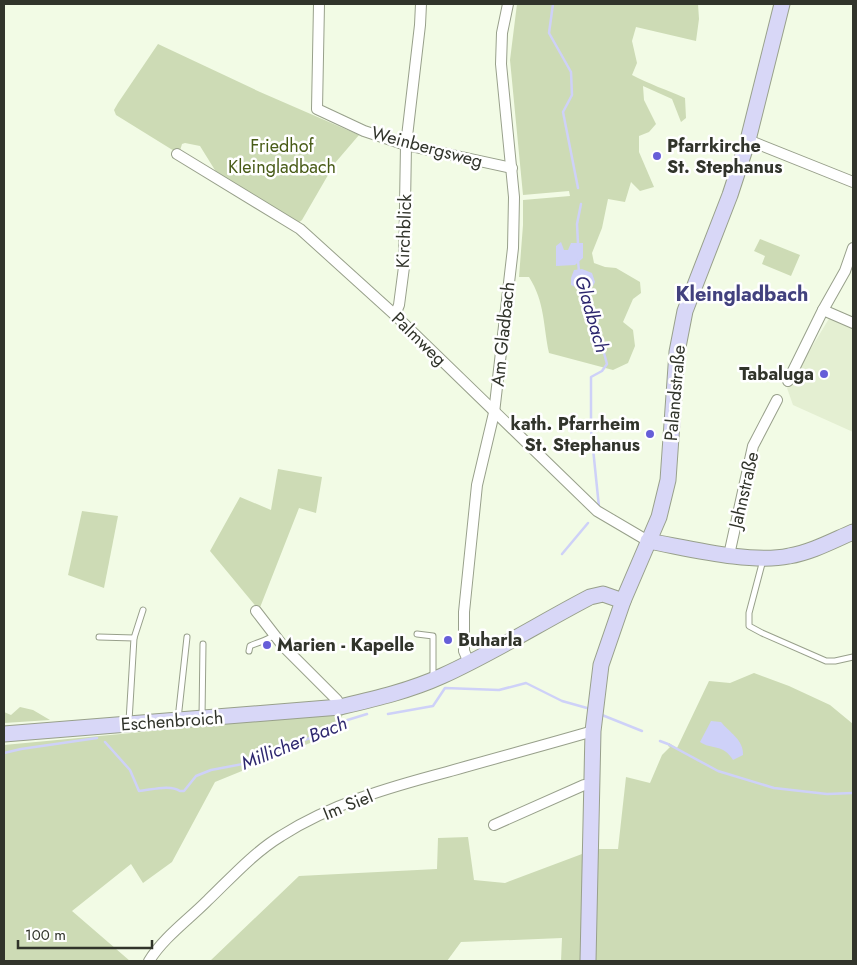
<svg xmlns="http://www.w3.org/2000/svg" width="857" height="965" font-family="Jost,sans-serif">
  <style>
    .built { fill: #e4efd2 }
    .green { fill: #cddbb5 }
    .water { fill: #ced1f8 }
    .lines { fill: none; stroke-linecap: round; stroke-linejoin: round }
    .stream { stroke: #ced1f8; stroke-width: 2.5 }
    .lane-casing { stroke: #98a08b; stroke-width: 7 }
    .street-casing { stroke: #98a08b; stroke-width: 12 }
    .secondary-casing { stroke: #98a08b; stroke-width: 17 }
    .lane { stroke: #fff; stroke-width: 5 }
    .street { stroke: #fff; stroke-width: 10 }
    .secondary { stroke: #d8d7f7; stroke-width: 15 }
    .poi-dot { fill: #665ed8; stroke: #fff; stroke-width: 2 }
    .labels { text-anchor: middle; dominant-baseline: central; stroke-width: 5; stroke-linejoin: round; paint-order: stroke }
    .park-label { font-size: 18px; fill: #495c18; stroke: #fff }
    .poi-label { font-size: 18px; font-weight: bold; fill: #31342b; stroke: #fff; text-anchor: start }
    .street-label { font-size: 18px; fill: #31342b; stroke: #fff }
    .water-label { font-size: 19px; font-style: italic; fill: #2d276e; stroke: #fff }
    .quarter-label { font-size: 20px; font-weight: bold; fill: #42417e; stroke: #fff }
  </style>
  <rect width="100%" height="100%" fill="#f2fbe5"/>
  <!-- built -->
  <polygon class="built" points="830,317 853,328 853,432 793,405 787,388"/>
  <!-- green -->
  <g class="green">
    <path d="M517,4H698L699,19L696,41L636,27L632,41L637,63L632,75C649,84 667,90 685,98L686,118L681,122L672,99L643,86L644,100L656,124L649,132L639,136V152L654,187L640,191L631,182L625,202L608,199L602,228L592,253L594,263L605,267L616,268L640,282L641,293L633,299L623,322L633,330L635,346L628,363L613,370L549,353C543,325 545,302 529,277H519L523,225V200L570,196L569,191L523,195L510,60Z"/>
    <polygon points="158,44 260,92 359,135 335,163 302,220 298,223 218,175 200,146 185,143 182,144 179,154 116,115 114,110 118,103"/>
    <polygon points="760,239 800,255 791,276 762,264 765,256 754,251"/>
    <polygon points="278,469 322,477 316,513 299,508 259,610 210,551 240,497 271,510"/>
    <polygon points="82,511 118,516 104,588 68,575"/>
    <polygon points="754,673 789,686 830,705 853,724 853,961 561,961 562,938 461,942 447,961 210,961 299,876 437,869 438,838 468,837 474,880 505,883 582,854 597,849 618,849 626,777 650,783 662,755 670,747 668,746 669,743 677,748 709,681 730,683"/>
    <polygon points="20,707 33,710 50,720 4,723 4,712 11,715"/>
    <polygon points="345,711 332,734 215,782 172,862 143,883 131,864 72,911 130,961 4,961 4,745 301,717"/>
  </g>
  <!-- water -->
  <g class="water">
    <polygon points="561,242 564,250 568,250 571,243 583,243 583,258 575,265 556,266 556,246"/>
    <polygon points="582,269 592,273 595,282 593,286 580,289 571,285 571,278 574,270"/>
    <path d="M711,721L721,722C729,732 744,740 743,755L733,760C723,743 711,750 700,742Z"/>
  </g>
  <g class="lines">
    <!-- stream -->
    <g class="stream">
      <polyline points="553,4 549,33 571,72 572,95 563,112 578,188"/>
      <polyline points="578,244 577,224 581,204"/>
      <polyline points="578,260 579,272"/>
      <polyline points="583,287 589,298 607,364 602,371 591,377 591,429 599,507"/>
      <polyline points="562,554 588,523"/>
      <polyline points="388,714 433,706 445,688 499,690 526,683 562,701 587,708"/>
      <polyline points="602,715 642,731"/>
      <polyline points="660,741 668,744 718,771 774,788 827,794 853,793"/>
      <path d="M105,742L130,770L139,791C151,790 170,784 180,791H184L196,776L211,770L259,761L279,749L310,738L341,722L367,714"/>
      <polyline points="4,753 21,749 97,738"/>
    </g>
    <!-- lane casing -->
    <g class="lane-casing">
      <g id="lane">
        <polyline points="763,560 749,613 749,626 762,633 826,661 835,661 853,657"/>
        <polyline points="417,634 433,636 433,679"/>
        <polyline points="99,637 134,638 129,721"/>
        <polyline points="134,638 143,610"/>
        <path d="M249,651L250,646C258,642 267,641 274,635"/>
        <polyline points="202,717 203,644"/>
        <polyline points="178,719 187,637"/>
      </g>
    </g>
    <!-- street casing -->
    <g class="street-casing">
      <g id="street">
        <polyline points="319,4 317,109 364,131 406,145 512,168"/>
        <polyline points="748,140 853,182"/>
        <polyline points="177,154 300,229 395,315 597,511 648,541"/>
        <polyline points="823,310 853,323"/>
        <polyline points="395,315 399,305 404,267 406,145 420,25 421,4"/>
        <polyline points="788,381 823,310 845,271 853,248"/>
        <polyline points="729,555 753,446 777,400"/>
        <polyline points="256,611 283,646 337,700 340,707"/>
        <polyline points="469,663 464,651 464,612 477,485 494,413 513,248 514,197 501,64 502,33 508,4"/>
        <polyline points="494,825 584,785 592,785"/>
        <path d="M149,961C163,938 188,920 207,901C230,879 253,853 281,836C331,804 390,787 447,772C496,758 545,745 593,731"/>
      </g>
    </g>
    <!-- secondary casing -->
    <g class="secondary-casing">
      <g id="secondary">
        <path d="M648,541C688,548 750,564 789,556C812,552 832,541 853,532"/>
        <path d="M4,734L340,707C374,699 409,691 442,676C493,653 540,623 590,597L603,594L623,601"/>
        <polyline points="588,961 593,731 601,665 623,601 659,517 668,480 677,352 685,311 730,195 748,140 782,4"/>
      </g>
    </g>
    <!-- lane -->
    <use href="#lane" class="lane"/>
    <!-- street -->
    <use href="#street" class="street"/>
    <!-- secondary -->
    <use href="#secondary" class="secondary"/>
  </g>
  <!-- markers -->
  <g class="poi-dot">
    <circle cx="657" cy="156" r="5"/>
    <circle cx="824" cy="374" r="5"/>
    <circle cx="650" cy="434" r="5"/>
    <circle cx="448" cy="640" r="5"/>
    <circle cx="267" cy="645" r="5"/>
  </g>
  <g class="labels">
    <!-- park labels -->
    <g class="park-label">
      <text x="282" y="146">Friedhof<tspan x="282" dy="21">Kleingladbach</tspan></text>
    </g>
    <!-- poi labels -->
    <g class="poi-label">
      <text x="667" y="146">Pfarrkirche<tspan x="667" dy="21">St. Stephanus</tspan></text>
      <text x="814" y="374" text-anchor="end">Tabaluga</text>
      <text x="640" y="424" text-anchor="end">kath. Pfarrheim<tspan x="640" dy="21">St. Stephanus</tspan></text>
      <text x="458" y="640">Buharla</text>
      <text x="277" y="645">Marien - Kapelle</text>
    </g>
    <!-- street labels -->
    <g class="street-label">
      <text transform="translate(427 147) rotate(15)">Weinbergsweg</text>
      <text transform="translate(404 231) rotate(-88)">Kirchblick</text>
      <text transform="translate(503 334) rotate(-84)">Am Gladbach</text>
      <text transform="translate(419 339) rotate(44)">Palmweg</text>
      <text transform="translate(675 393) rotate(-85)">Palandstraße</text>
      <text transform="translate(744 490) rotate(-77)">Jahnstraße</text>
      <text transform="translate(172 721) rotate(-4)">Eschenbroich</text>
      <text transform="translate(348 805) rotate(-22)">Im Siel</text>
    </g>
    <!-- water labels -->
    <g class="water-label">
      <text transform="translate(592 314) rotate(74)">Gladbach</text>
      <text transform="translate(294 743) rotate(-22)">Millicher Bach</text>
    </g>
    <!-- quarter labels -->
    <g class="quarter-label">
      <text x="742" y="294">Kleingladbach</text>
    </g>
  </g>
  <!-- border -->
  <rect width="857" height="965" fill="none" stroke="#31342b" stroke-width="10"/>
  <!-- scale -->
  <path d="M18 940v8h134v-8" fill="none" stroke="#31342b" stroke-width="2.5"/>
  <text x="25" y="940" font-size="15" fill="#31342b" stroke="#ffffff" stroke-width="4" paint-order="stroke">100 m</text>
</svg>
